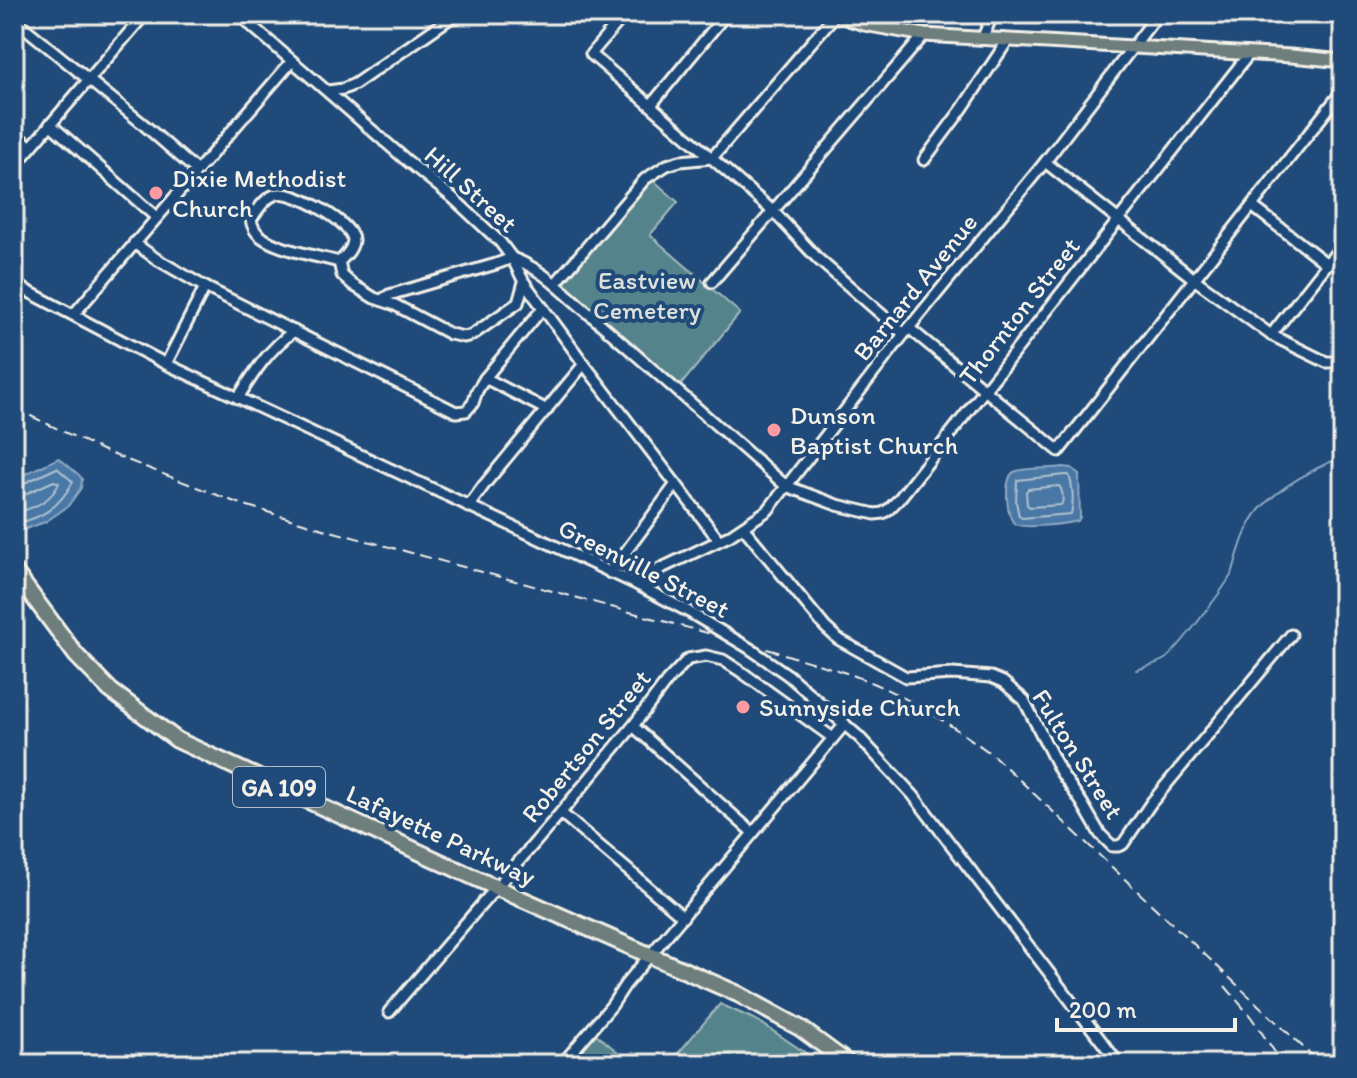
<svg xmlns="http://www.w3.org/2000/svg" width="1357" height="1078" font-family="Itim,sans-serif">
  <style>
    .green { fill: #55838c; stroke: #a4baba; stroke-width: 2 }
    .water { fill: #4a78a6; stroke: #8ea8c0; stroke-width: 2 }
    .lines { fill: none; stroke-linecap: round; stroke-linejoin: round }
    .shore { stroke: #b0c1ce; stroke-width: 2 }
    .stream { stroke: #8ea8c0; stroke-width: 2 }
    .minor-casing { stroke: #f4f1e8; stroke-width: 15 }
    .major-casing { stroke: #f4f1e8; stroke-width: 17 }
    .highway-casing { stroke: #f4f1e8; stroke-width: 20 }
    .minor { stroke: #1f4a7a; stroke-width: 9 }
    .major { stroke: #6d7e7c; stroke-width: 11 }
    .highway { stroke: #6d7e7c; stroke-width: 14 }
    .rail { stroke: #f4f1e8; stroke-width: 2; stroke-dasharray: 12 6; stroke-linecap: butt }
    .minor-bridge-casing { stroke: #f4f1e8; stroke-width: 15; stroke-linecap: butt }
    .minor-bridge { stroke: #1f4a7a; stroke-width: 9 }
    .poi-dot { fill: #ff9aa2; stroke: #1f4a7a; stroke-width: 3 }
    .labels { text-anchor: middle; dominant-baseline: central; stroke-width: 8; stroke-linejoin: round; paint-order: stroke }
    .shield { fill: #1f4a7a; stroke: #b4bfc7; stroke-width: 2 }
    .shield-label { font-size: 24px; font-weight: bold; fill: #f4f1e8 }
    .poi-label { font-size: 26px; fill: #f4f1e8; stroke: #1f4a7a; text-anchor: start }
    .street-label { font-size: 26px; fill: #f4f1e8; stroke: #1f4a7a }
    .park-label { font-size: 26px; fill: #dce0da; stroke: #1f4a7a }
  </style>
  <rect width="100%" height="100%" fill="#1f4a7a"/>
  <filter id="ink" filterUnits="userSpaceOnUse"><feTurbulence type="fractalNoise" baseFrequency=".0125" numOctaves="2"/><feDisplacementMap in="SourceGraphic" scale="16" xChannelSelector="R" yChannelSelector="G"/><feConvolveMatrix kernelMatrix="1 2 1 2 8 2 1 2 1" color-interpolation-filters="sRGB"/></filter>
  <g filter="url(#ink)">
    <!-- green -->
    <g class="green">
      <polygon points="652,179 678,202 650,235 740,313 680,386 561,283"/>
      <polygon points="720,1004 758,1021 822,1064 669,1064"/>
      <polygon points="596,1034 632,1064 570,1064"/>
    </g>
    <!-- water -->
    <g class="water">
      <polygon points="59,458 79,475 82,479 81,488 68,506 57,514 45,522 17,532 14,528 14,479"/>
      <path d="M1064,467L1072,468L1079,474L1080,517L1078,521C1067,524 1024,529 1015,524C1006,518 1003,478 1014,472C1023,467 1051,469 1064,467Z"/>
    </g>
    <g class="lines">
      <!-- shore -->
      <g class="shore">
        <path d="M1065,475H1069C1073,486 1074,502 1071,514L1022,518L1019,516L1016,502L1017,480Z"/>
        <path d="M14,486L20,485L57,468L73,482C59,507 43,518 14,524"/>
        <path d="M1059,486C1063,490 1064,501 1061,505L1030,507L1027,505L1026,492L1028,489Z"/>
        <path d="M14,496L23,495L54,481L59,483C52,501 32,509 14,513"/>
      </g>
      <!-- stream -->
      <path class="stream" d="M1136,670C1145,667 1157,664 1165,659C1176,652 1228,584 1233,571C1239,550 1245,527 1260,509C1282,485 1314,469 1343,456"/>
      <!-- minor casing -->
      <g class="minor-casing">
        <g id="minor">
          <polyline points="238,14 405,159 453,198 500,242 512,258 524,282 584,364 718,539"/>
          <polyline points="625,14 591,54 774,212 818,259 904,334"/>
          <polyline points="14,19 143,124 197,171"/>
          <polyline points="864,24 873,14"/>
          <polyline points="982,39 993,14"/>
          <polyline points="328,91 343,89 355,84 456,14"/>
          <polyline points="651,105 726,14"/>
          <polyline points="50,124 156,217"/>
          <polyline points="14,133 31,147"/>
          <polyline points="924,160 962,109 1008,40"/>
          <polyline points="1045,162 1194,279 1271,335 1326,362 1343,362"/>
          <polyline points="14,167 145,14"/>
          <polyline points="1252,206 1327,264"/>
          <polyline points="134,243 158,260 205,287 456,412 466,411 473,403 477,391 485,378 543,308"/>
          <path d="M512,258C529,264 541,272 555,284L786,486L837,505L875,514L883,513L889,509L899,499L1249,54"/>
          <path d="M339,262C317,256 278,250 260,236C254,231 252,226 251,219C258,210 265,197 277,194C294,190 354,223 353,241C352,250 345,256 339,262L342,275L353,285L374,298L395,305L450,334L464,337L472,335L518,303L524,282"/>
          <polyline points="712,282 924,35"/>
          <polyline points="14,284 166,364 638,585 689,612"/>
          <polyline points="555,284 645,179 667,165 680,161 712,158 835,15"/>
          <polyline points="381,300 389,295 496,264 512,258"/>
          <polyline points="74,314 292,61"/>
          <polyline points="909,328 1059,451 1343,90"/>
          <polyline points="1271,335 1343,244"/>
          <polyline points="166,364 205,287"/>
          <polyline points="485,378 547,410"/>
          <path d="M238,398C254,372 269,349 294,331"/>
          <polyline points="468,507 484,485 584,364"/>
          <polyline points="743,527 825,627 838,639 906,677 953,674 991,677 1003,682 1024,700 1060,771 1082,803 1100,834 1112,846 1118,846 1123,844 1151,803 1291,635"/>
          <polyline points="610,573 676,484"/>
          <polyline points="638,585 649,574 729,536 768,510 904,334 1045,162 1158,14"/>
          <polyline points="788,675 859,737 913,795 1119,1064"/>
          <polyline points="633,726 753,833"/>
          <polyline points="561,813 683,917"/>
          <polyline points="389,1012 557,817 633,726 667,681 688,659 706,656 723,660 743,673 833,738"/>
          <polyline points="562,1064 612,1005 625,985 845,724"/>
        </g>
      </g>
      <!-- major casing -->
      <g class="major-casing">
        <polyline id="major" points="832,14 864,24 924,35 1291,56 1343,61"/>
      </g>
      <!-- highway casing -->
      <g class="highway-casing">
        <polyline id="highway" points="14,571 76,655 110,690 177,740 497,888 738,994 800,1028 849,1064"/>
      </g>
      <!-- minor -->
      <use href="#minor" class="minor"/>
      <!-- major -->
      <use href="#major" class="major"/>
      <!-- highway -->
      <use href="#highway" class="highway"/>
      <!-- rail -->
      <g class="rail">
        <path d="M14,408L104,451L235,502L323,529L774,651C806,661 839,669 870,682C915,701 955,727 994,756L1321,1064"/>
        <polyline points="1225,986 1251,1017 1283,1064"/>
      </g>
      <!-- minor-bridge casing -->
      <g class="minor-bridge-casing">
        <polyline id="minor-bridge" points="689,612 749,648 788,675"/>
      </g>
      <!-- minor-bridge -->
      <use href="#minor-bridge" class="minor-bridge"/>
    </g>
  </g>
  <!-- markers -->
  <g class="poi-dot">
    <circle cx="156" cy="193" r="8"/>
    <circle cx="774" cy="430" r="8"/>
    <circle cx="743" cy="707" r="8"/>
  </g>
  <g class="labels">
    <!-- shield labels -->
    <rect class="shield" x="233" y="767" width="92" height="40" rx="6"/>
    <g class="shield-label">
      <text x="279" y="787">GA 109</text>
    </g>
    <!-- poi labels -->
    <g class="poi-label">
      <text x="172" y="178">Dixie Methodist<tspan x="172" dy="30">Church</tspan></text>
      <text x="790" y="415">Dunson<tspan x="790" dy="30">Baptist Church</tspan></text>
      <text x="759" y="707">Sunnyside Church</text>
    </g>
    <!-- street labels -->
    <g class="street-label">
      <text transform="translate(471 189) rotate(42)">Hill Street</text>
      <text transform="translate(915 287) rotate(-51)">Barnard Avenue</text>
      <text transform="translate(1019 311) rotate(-52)">Thornton Street</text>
      <text transform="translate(644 568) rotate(27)">Greenville Street</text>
      <text transform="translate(586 746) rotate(-51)">Robertson Street</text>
      <text transform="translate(1078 754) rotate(58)">Fulton Street</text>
      <text transform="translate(441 835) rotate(25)">Lafayette Parkway</text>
    </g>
    <!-- park labels -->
    <g class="park-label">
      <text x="647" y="280">Eastview<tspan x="647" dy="30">Cemetery</tspan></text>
    </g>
  </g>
  <!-- margin -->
  <rect width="1357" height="1078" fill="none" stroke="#1f4a7a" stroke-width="48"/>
  <rect x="24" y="24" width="1309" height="1030" fill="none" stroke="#f4f1e8" stroke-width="3" filter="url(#ink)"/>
  <!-- scale -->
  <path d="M1057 1018v12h178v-12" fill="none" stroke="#f4f1e8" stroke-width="4"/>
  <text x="1069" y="1018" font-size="24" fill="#f4f1e8" stroke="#1f4a7a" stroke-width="6" paint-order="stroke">200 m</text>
</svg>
